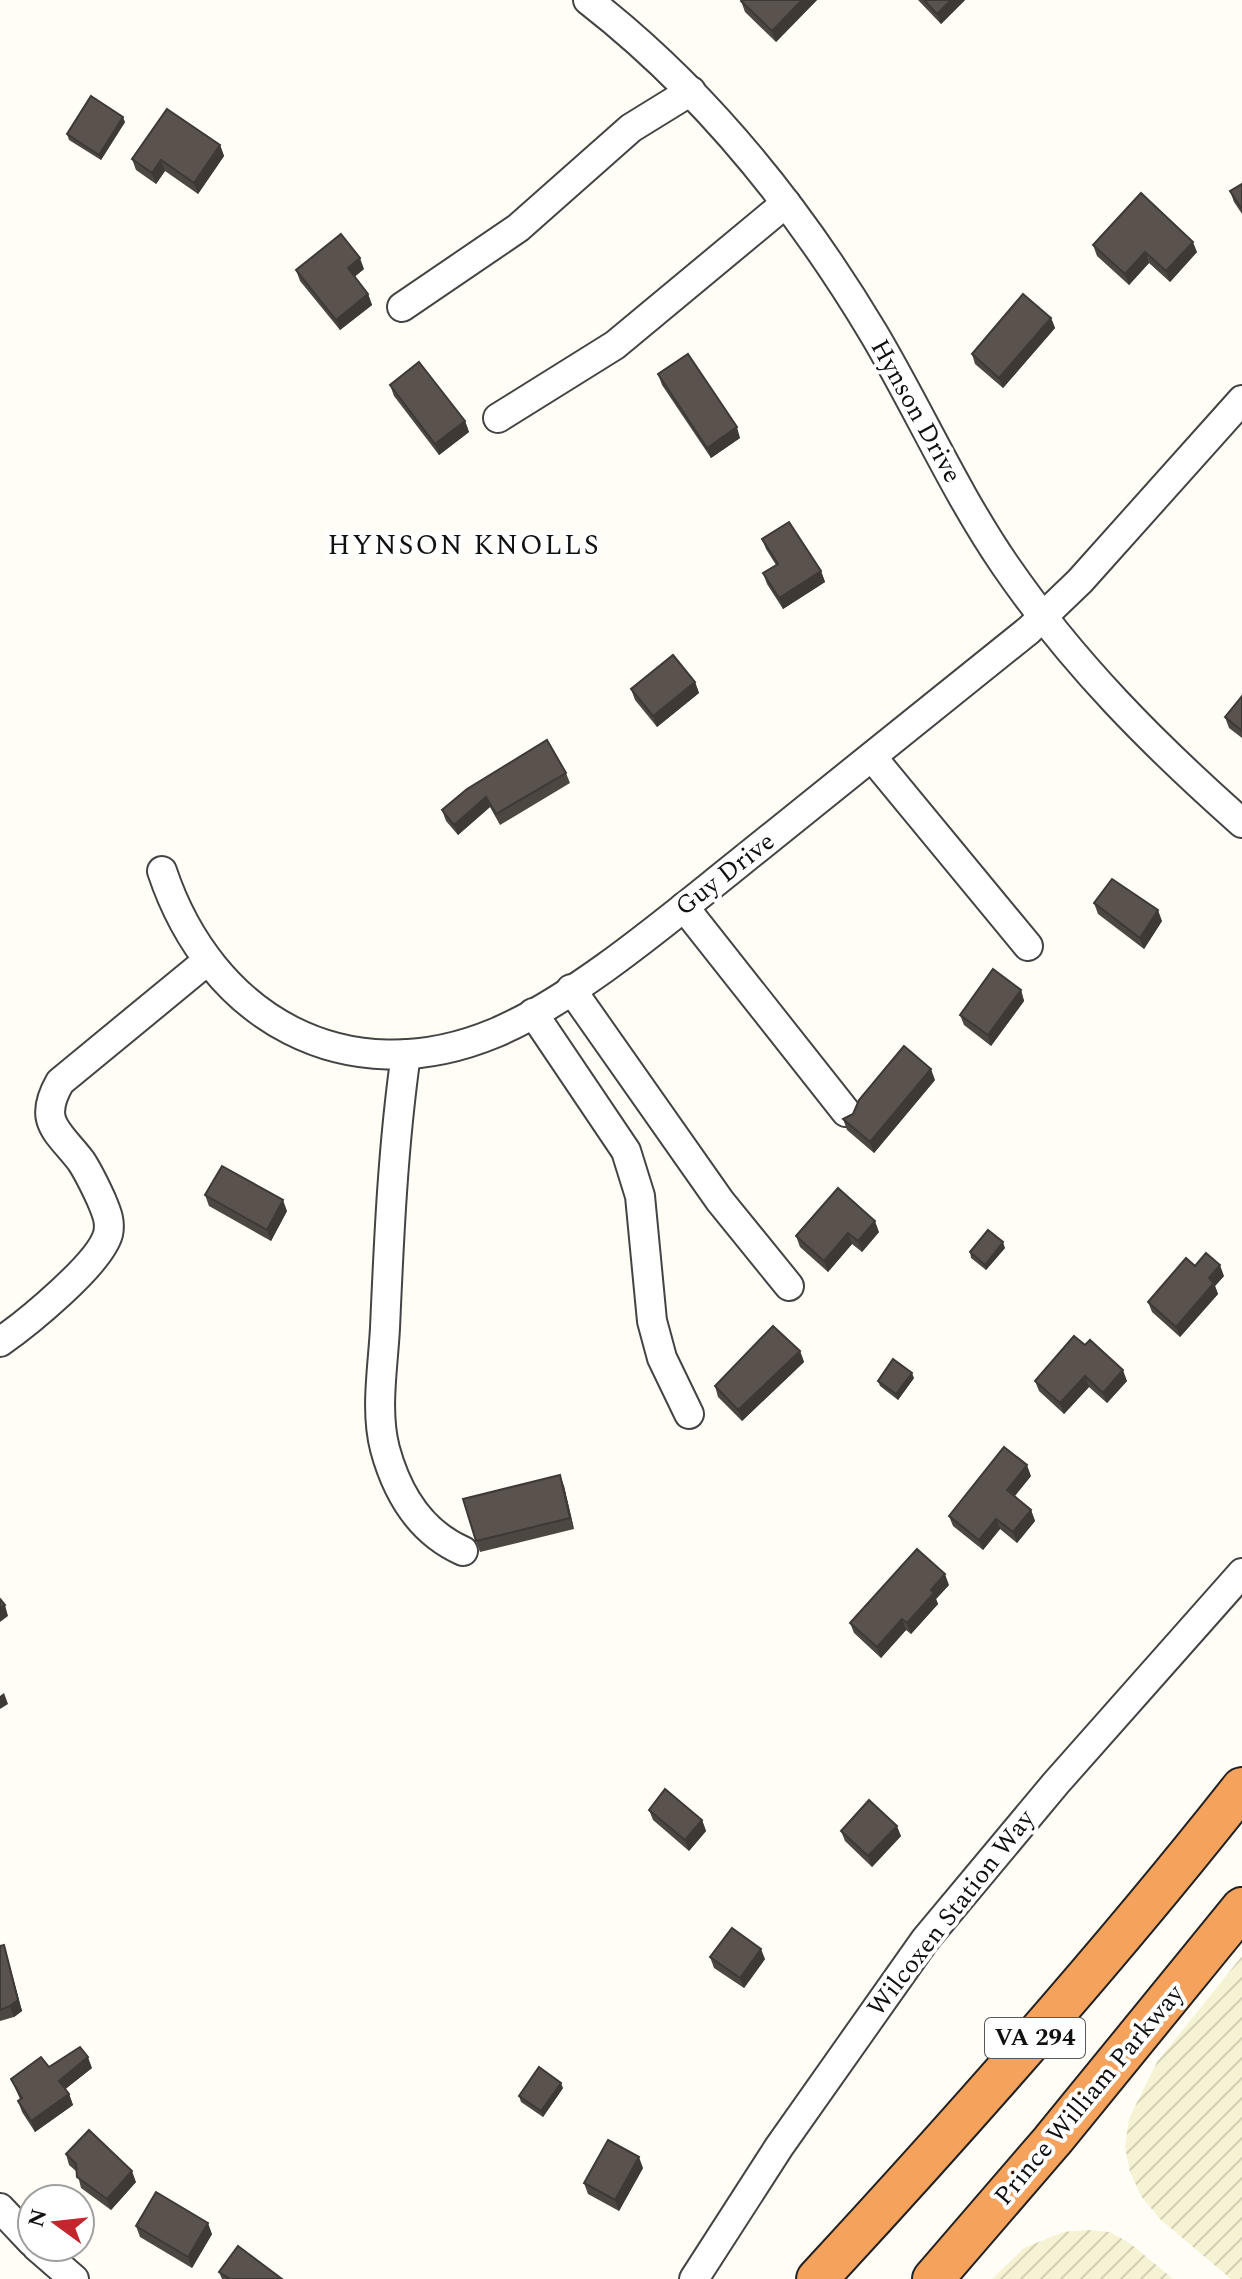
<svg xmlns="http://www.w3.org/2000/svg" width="1242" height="2279" font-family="Spectral,serif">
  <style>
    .farmland { fill: url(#farmland-furrows) }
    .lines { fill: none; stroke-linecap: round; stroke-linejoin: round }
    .minor-casing { stroke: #444; stroke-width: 32 }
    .highway-casing { stroke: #222; stroke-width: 44 }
    .minor { stroke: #fff; stroke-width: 28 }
    .highway { stroke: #f5a25d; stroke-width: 40 }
    .wall { fill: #4d4742 }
    .shaded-wall { fill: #3f3936 }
    .building { fill: #5a524d; stroke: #3f3936; stroke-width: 2 }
    .labels { text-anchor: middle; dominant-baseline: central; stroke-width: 8; stroke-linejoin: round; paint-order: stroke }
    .shield { fill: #fff; stroke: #585858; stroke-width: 2 }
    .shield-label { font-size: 24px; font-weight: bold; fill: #111 }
    .street-label { font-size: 26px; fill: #111; stroke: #fff }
    .neighbourhood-label { font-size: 28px; letter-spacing: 2px; fill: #111; stroke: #fff }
  </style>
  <defs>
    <pattern id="farmland-furrows" width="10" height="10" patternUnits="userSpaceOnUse" patternTransform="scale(2)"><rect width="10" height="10" fill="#f6f3d4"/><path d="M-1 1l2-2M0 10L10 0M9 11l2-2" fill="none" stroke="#d2cfb5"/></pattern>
  </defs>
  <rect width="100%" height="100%" fill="#fffdf5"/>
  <!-- farmland -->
  <g class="farmland">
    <polygon points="1242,1956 1242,2279 1231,2279 1160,2219 1141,2196 1130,2172 1125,2147 1129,2119 1157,2062"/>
    <polygon points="1088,2230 1110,2232 1131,2244 1173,2279 992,2279 1024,2248 1063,2232"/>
  </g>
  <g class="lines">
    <!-- minor casing -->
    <g class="minor-casing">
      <g id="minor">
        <path d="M588,0C705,91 798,207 874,334C919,410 955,492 1005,565C1073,664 1153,744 1242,823"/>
        <polyline points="402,307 518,228 631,128 691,91"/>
        <polyline points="498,418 615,345 786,203"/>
        <polyline points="872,757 1028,946"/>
        <path d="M162,871C211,1018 346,1095 495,1033C571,1001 662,925 728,872C828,792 928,711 1029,630L1080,581L1242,400"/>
        <polyline points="684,907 846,1112"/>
        <polyline points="571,989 720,1201 789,1286"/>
        <polyline points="533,1013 626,1151 640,1196 652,1321 662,1358 689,1414"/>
        <path d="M406,1054C393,1145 389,1236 385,1328C383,1367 375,1411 385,1449C397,1493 420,1532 463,1551"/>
        <path d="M0,1342C26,1324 100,1264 108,1234C111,1221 106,1211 101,1199C95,1186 89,1173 81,1161C58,1131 37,1122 60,1082L207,961"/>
        <polyline points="0,2208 32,2242"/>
        <polyline points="37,2247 74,2279"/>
        <polyline points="694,2279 779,2147 925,1940 1056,1783 1242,1573"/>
      </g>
    </g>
    <!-- highway casing -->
    <g class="highway-casing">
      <g id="highway">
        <path d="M817,2279C964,2120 1108,1958 1242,1788"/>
        <polyline points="933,2279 1052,2141 1242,1908"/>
      </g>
    </g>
    <!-- minor -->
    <use href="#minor" class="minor"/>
    <!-- highway -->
    <use href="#highway" class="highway"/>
  </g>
  <!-- wall -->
  <g class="wall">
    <polygon points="817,0 776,42 745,12 741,1"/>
    <polygon points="918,0 965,0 941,24"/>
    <polygon points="125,122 101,160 69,140 67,134"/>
    <polygon points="220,145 224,156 198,194 165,171 156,184 136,170 132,159"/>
    <polygon points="1242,184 1242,214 1234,202 1230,191"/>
    <polygon points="1093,245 1197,252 1170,282 1149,263 1129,285 1097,256"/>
    <polygon points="364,269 355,276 368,294 372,305 340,330 300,281 296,270"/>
    <polygon points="1051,318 1055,328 1003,388 975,364 972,354"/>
    <polygon points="658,374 740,438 711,458 662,385"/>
    <polygon points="390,385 465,421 469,432 439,455 394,396"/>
    <polygon points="762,539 821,571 825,582 783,609 767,584 763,573 776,565 766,549"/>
    <polygon points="695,682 699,693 657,727 635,700 631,689"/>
    <polygon points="1242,696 1242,738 1229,728 1225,717"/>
    <polygon points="566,773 570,783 500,825 490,807 458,835 446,821 442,810"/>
    <polygon points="1094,903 1162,921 1144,949 1098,914"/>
    <polygon points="1021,990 1024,1001 991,1046 964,1025 960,1015"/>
    <polygon points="935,1080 874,1153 847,1130 843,1119"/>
    <polygon points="205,1195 287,1211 271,1241 209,1206"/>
    <polygon points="879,1232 862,1252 852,1244 828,1272 800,1247 796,1236"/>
    <polygon points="1005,1248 986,1270 971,1258 970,1252"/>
    <polygon points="1195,1266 1224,1276 1215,1286 1218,1294 1180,1337 1152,1312 1148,1302"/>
    <polygon points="1085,1345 1127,1381 1107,1403 1089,1387 1064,1414 1039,1391 1035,1381"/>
    <polygon points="800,1351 804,1362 742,1421 718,1397 715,1386"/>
    <polygon points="914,1378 898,1400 880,1386 878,1381"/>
    <polygon points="1031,1476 1014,1496 1031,1510 1035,1521 1017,1543 1000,1529 983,1550 953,1526 949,1516"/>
    <polygon points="564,1486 574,1529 480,1552 476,1541"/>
    <polygon points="949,1585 936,1599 938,1604 911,1634 906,1630 881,1658 854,1633 850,1623"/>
    <polygon points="649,1810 702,1820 706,1831 689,1851 653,1820"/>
    <polygon points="841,1831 901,1836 872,1867 845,1841"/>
    <polygon points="4,1945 22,2011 14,2017 0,2021 0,1946"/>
    <polygon points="710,1957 765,1959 744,1988 714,1968"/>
    <polygon points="49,2067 92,2068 65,2089 69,2094 73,2105 35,2132 22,2112 18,2101 20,2099 11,2079"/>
    <polygon points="563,2088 543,2117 521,2102 519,2096"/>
    <polygon points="66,2154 136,2182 111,2210 81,2188 77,2172 69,2165"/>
    <polygon points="643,2168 619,2211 588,2194 584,2183"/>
    <polygon points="136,2226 212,2234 192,2268 140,2237"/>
    <polygon points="219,2272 282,2279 222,2279"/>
  </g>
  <!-- shaded-wall -->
  <g class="shaded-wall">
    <polygon points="802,0 817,0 776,42 772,31"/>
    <polygon points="951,0 965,0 941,24 937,14"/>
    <polygon points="123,117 125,122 101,160 99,155"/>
    <polygon points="220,145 224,156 198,194 194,183"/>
    <polygon points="161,160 165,171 156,184 152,173"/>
    <polygon points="1193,242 1197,252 1170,282 1166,271"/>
    <polygon points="1145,252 1149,263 1129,285 1125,274"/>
    <polygon points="360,258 364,269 352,279 348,268"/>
    <polygon points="368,294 372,305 340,330 336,320"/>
    <polygon points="1051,318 1055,328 1003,388 999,378"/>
    <polygon points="465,421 469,432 439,455 435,444"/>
    <polygon points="737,427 740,438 711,458 707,448"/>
    <polygon points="821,571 825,582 783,609 779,598"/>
    <polygon points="695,682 699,693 657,727 653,716"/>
    <polygon points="486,797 490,807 458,835 454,825"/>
    <polygon points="1158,910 1162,921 1144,949 1140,938"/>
    <polygon points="1021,990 1024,1001 991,1046 988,1035"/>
    <polygon points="931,1069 935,1080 874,1153 870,1142"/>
    <polygon points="283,1200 287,1211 271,1241 267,1230"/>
    <polygon points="875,1221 879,1232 862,1252 858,1241"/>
    <polygon points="848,1233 852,1244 828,1272 824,1261"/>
    <polygon points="1003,1242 1005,1248 986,1270 985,1265"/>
    <polygon points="1220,1265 1224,1276 1215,1286 1218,1294 1180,1337 1176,1327 1209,1278"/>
    <polygon points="800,1351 804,1362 742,1421 738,1410"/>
    <polygon points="1123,1370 1127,1381 1107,1403 1103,1393"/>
    <polygon points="912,1373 914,1378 898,1400 896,1394"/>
    <polygon points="1085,1376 1089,1387 1064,1414 1060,1403"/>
    <polygon points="1027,1465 1031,1476 1011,1501 1007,1490"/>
    <polygon points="560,1475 564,1486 574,1529 570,1518"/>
    <polygon points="1031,1510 1035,1521 1017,1543 1013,1532"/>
    <polygon points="996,1519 1000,1529 983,1550 979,1540"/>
    <polygon points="945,1574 949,1585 936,1599 938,1604 911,1634 907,1623 931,1590"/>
    <polygon points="5,1605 8,1616 0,1622 0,1608"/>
    <polygon points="902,1619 906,1630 881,1658 877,1647"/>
    <polygon points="4,1693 8,1704 0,1709 0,1696"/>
    <polygon points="702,1820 706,1831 689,1851 685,1840"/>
    <polygon points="897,1826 901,1836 872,1867 868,1856"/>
    <polygon points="4,1945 22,2011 14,2017 10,2006"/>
    <polygon points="761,1949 765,1959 744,1988 740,1978"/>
    <polygon points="88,2057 92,2068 63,2091 59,2081"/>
    <polygon points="561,2083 563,2088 543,2117 541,2111"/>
    <polygon points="69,2094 73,2105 35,2132 31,2121"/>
    <polygon points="639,2157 643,2168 619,2211 615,2200"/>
    <polygon points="132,2171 136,2182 111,2210 107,2199"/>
    <polygon points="208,2223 212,2234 192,2268 188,2257"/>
  </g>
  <!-- building -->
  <g class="building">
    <polygon points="742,0 802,0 772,31 741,1"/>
    <polygon points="924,0 951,0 937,14"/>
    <polygon points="91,96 123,117 99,155 67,134"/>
    <polygon points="167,109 220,145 194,183 161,160 152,173 132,159"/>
    <polygon points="1242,184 1242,209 1230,191"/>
    <polygon points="1141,193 1193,242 1166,271 1145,252 1125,274 1093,245"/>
    <polygon points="341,234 360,258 348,268 368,294 336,320 296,270"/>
    <polygon points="1023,294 1051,318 999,378 972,354"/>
    <polygon points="688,354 737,427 707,448 658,374"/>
    <polygon points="419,362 465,421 435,444 390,385"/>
    <polygon points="789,522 821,571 779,598 763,573 778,564 762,539"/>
    <polygon points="673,655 695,682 653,716 631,689"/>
    <polygon points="1242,696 1242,731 1225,717"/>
    <polygon points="547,740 566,773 496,814 486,797 454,825 442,810 467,789"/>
    <polygon points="1112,879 1158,910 1140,938 1094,903"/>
    <polygon points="993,969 1021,990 988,1035 960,1015"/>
    <polygon points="904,1046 931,1069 870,1142 843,1119 853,1114 859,1100"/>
    <polygon points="222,1166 283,1200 267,1230 205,1195"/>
    <polygon points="838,1188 875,1221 858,1241 848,1233 824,1261 796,1236"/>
    <polygon points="988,1230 1003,1242 985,1265 970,1252"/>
    <polygon points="1206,1253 1220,1265 1209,1278 1214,1283 1176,1327 1148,1302 1186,1258 1195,1266"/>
    <polygon points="773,1326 800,1351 738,1410 715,1386"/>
    <polygon points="1074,1336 1085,1345 1090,1340 1123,1370 1103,1393 1085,1376 1060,1403 1035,1381"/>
    <polygon points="893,1359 912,1373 896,1394 878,1381"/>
    <polygon points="1004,1447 1027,1465 1007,1490 1031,1510 1013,1532 996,1519 979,1540 949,1516"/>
    <polygon points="560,1475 570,1518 476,1541 463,1499"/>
    <polygon points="917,1549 945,1574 931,1590 934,1593 907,1623 902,1619 877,1647 850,1623"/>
    <polygon points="0,1599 5,1605 0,1608"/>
    <polygon points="665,1789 702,1820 685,1840 649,1810"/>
    <polygon points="869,1800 897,1826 868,1856 841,1831"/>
    <polygon points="732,1928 761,1949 740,1978 710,1957"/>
    <polygon points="4,1945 18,2000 10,2006 0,2010 0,1946"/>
    <polygon points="80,2047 88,2057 59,2081 69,2094 31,2121 18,2101 22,2098 11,2079 41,2057 49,2067"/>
    <polygon points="539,2067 561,2083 541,2111 519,2096"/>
    <polygon points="89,2130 132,2171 107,2199 77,2177 76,2164 66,2154"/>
    <polygon points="608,2140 639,2157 615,2200 584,2183"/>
    <polygon points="156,2192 208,2223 188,2257 136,2226"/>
    <polygon points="238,2246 282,2279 230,2279 219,2272"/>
  </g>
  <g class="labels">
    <!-- shield labels -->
    <rect class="shield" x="985" y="2018" width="100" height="40" rx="6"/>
    <g class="shield-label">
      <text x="1035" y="2038">VA 294</text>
    </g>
    <!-- street labels -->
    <g class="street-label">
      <text transform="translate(916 411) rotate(61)">Hynson Drive</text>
      <text transform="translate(725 874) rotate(-38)">Guy Drive</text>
      <text transform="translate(951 1913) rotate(-52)">Wilcoxen Station Way</text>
      <text transform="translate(1089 2095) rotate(-50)">Prince William Parkway</text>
    </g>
    <!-- neighbourhood labels -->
    <g class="neighbourhood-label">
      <text x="464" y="545">HYNSON KNOLLS</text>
    </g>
  </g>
  <!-- north arrow -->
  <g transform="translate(56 2223) rotate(285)"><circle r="38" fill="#ffffff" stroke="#a0a0a0" stroke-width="2"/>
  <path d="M0-6L14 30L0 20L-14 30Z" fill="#c4262e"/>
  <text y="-12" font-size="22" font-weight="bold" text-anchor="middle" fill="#111111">N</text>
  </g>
</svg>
